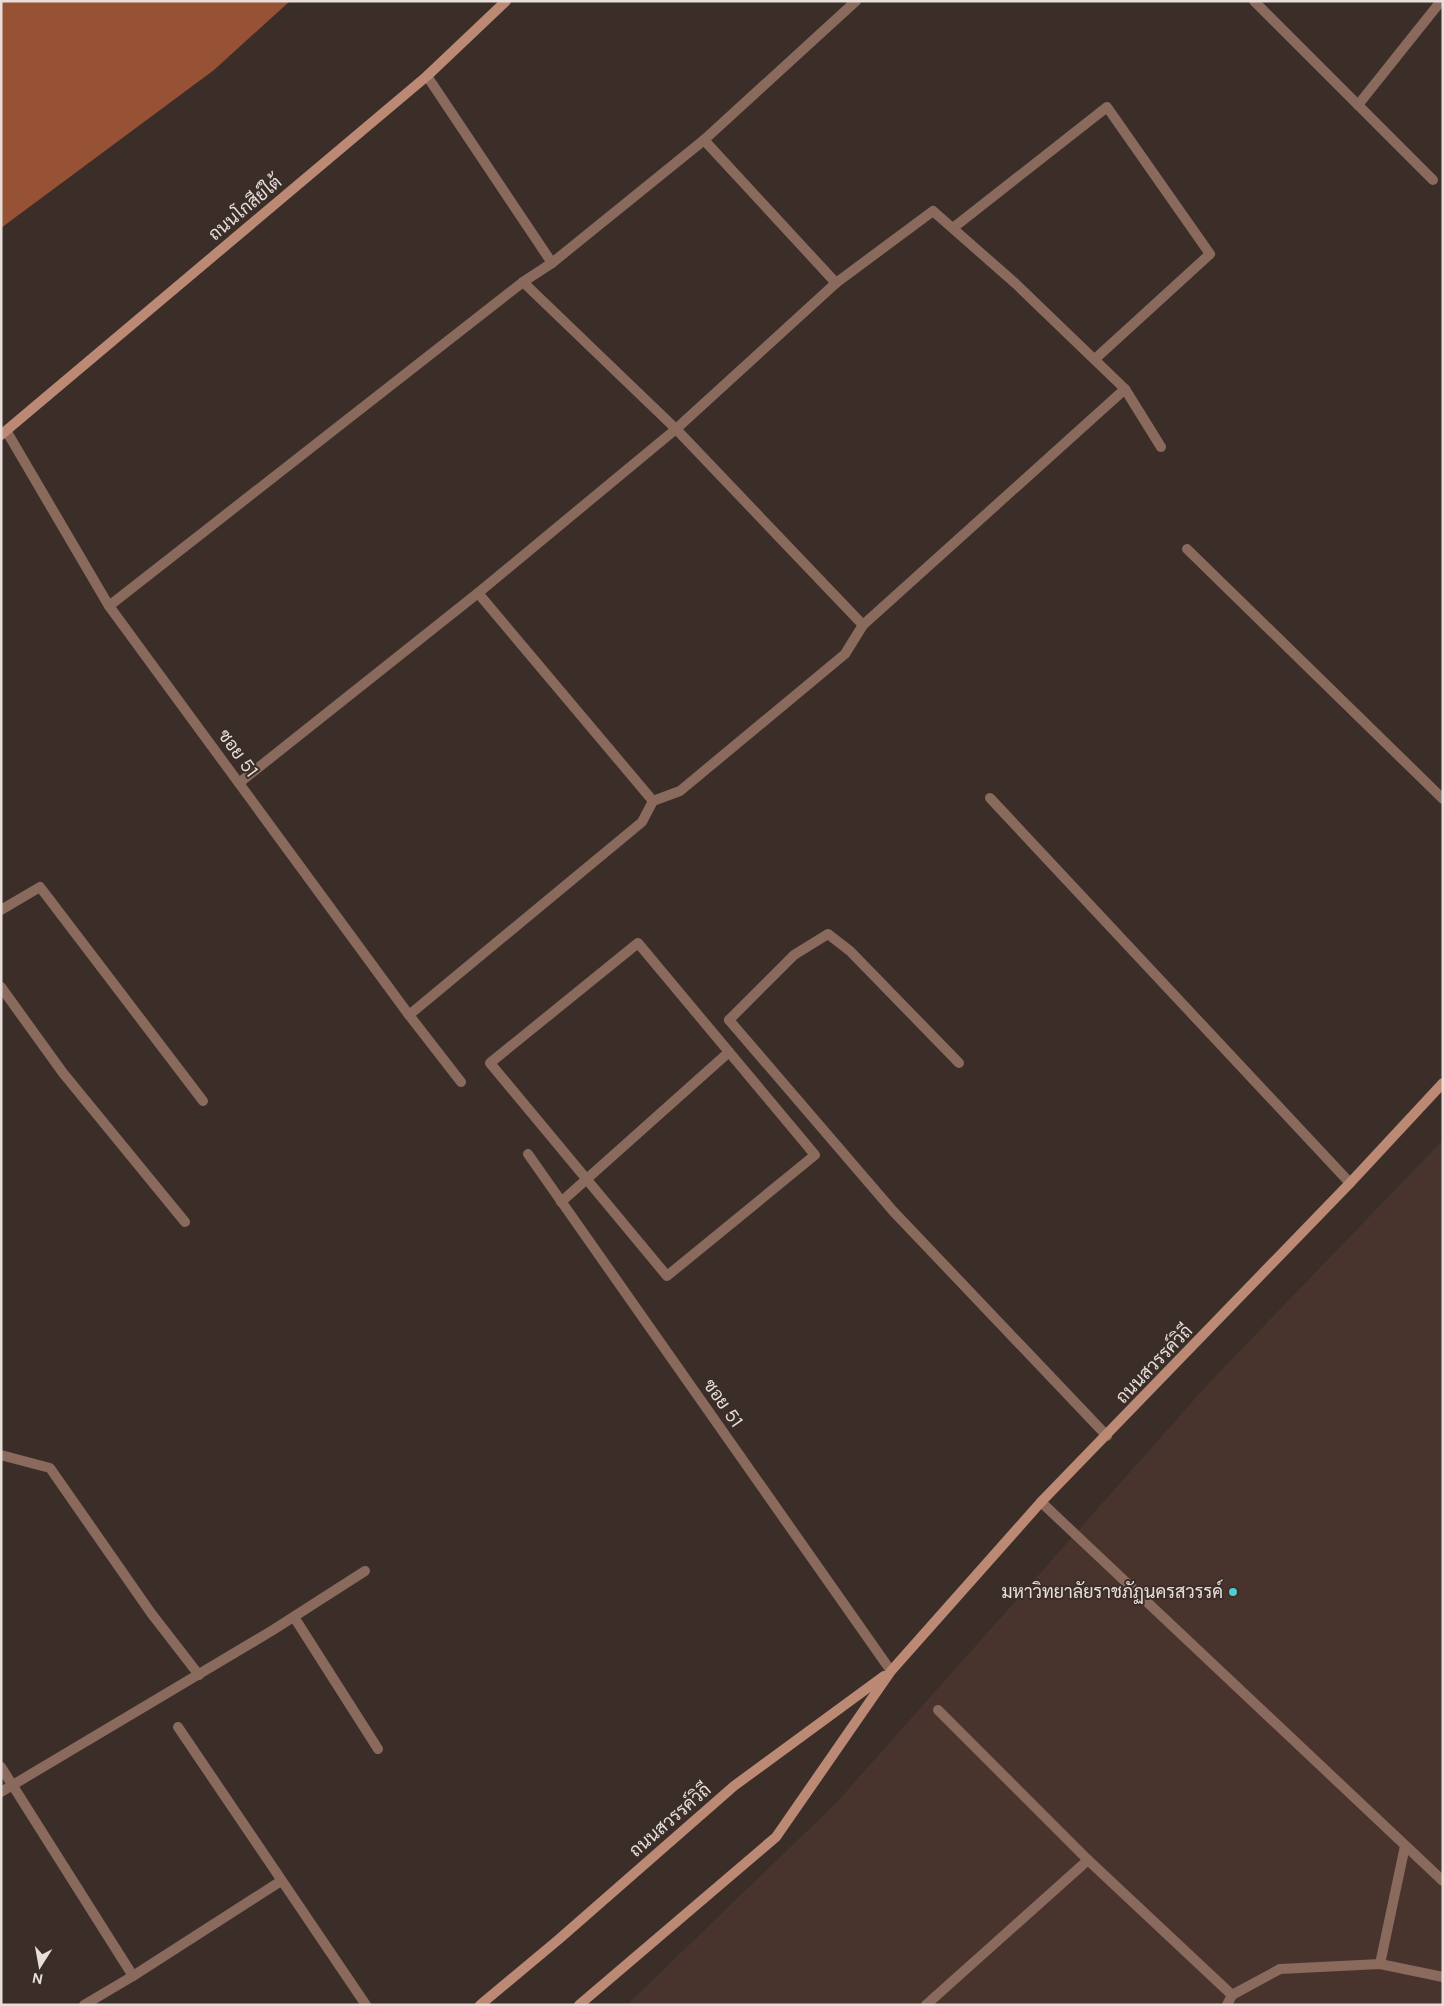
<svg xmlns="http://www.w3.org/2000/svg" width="1444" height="2006" font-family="'DM Sans',Sarabun,sans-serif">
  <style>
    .built { fill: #48342d }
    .water { fill: #975235 }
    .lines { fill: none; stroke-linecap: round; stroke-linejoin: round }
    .lane { stroke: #8a6a5d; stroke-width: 10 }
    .street { stroke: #8a6a5d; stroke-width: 10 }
    .secondary { stroke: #bc8975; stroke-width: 10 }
    .poi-dot { fill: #52cdcd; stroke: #3b2e28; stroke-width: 2 }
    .labels { text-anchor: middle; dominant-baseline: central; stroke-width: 4; stroke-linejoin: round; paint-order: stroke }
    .street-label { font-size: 18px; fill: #e8dfdb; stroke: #3b2e28 }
    .poi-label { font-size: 18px; fill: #e8dfdb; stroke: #3b2e28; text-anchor: end }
  </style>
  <rect width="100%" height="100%" fill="#3b2e28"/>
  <!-- built -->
  <polygon class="built" points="1443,1140 1443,2005 631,2005 629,2003 836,1803 1210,1382"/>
  <!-- water -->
  <polygon class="water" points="1,1 290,1 214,70 1,228"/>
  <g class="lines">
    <!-- lane -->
    <g class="lane">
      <polyline points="1187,549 1443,799"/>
      <polyline points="1,910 40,887 203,1101"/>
      <polygon points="638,943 815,1155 667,1276 490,1063"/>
      <polyline points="1,987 63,1073 185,1222"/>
      <polyline points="729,1020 794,955 828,934 850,951 959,1063"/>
      <polyline points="561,1202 729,1052"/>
      <polyline points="1,1455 50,1468 151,1613 199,1675"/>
      <polyline points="1041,1502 1443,1881"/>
      <polyline points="294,1617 378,1749"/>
      <polyline points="938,1710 1088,1860 1232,1995"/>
      <polyline points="178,1727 366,2005"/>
      <polyline points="1,1767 133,1976"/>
      <polyline points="1,1792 273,1630 365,1571"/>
      <polyline points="1380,1964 1405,1846"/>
      <polyline points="84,2005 133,1976 281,1881"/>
      <polyline points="926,2005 1088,1860"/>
      <polyline points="1227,2005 1232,1995 1280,1969 1380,1964 1443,1977"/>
    </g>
    <!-- street -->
    <g class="street">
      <polyline points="1254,1 1433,180"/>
      <polyline points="427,76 552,263"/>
      <polyline points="1358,105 1441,1"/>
      <polyline points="704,140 836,283"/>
      <polyline points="953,228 1107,107 1210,254 1095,359"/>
      <polyline points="523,282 676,429 863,625"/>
      <polyline points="7,432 109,606 409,1015 461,1082"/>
      <polyline points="478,593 653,801"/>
      <polyline points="109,606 523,282 552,263 704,140 856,1"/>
      <polyline points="239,783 478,593 676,429 836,283 933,211 1016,284 1125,389 1161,447"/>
      <polyline points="990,798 1350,1183"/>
      <polyline points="409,1015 642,822 653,801 680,791 845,654 863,625 1125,389"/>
      <polyline points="729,1020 893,1211 1107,1436"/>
      <polyline points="528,1154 891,1671"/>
    </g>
    <!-- secondary -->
    <g class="secondary">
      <polyline points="1,435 427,76 506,1"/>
      <polyline points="480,2005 558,1940 734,1786 884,1676"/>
      <polyline points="579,2005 776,1837 891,1671 1041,1502 1350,1183 1443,1083"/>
    </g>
  </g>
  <!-- markers -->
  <circle class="poi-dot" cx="1233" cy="1592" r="5"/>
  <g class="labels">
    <!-- street labels -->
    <g class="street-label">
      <text transform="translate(245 208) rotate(-40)">ถนนโกสีย์ใต้</text>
      <text transform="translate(238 753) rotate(54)">ซอย 51</text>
      <text transform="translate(1154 1364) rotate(-46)">ถนนสวรรค์วิถี</text>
      <text transform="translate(723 1403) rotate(55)">ซอย 51</text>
      <text transform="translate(670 1820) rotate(-41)">ถนนสวรรค์วิถี</text>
    </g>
    <!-- poi labels -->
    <g class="poi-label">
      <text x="1223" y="1592">มหาวิทยาลัยราชภัฏนครสวรรค์</text>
    </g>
  </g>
  <!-- border -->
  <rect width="1444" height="2006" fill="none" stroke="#e8dfdb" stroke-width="5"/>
  <!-- north arrow -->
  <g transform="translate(40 1966) rotate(191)" stroke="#3b2e28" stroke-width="4" paint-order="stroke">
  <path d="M0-4L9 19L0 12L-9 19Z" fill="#e8dfdb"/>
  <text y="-8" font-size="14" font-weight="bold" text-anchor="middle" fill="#e8dfdb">N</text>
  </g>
</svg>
